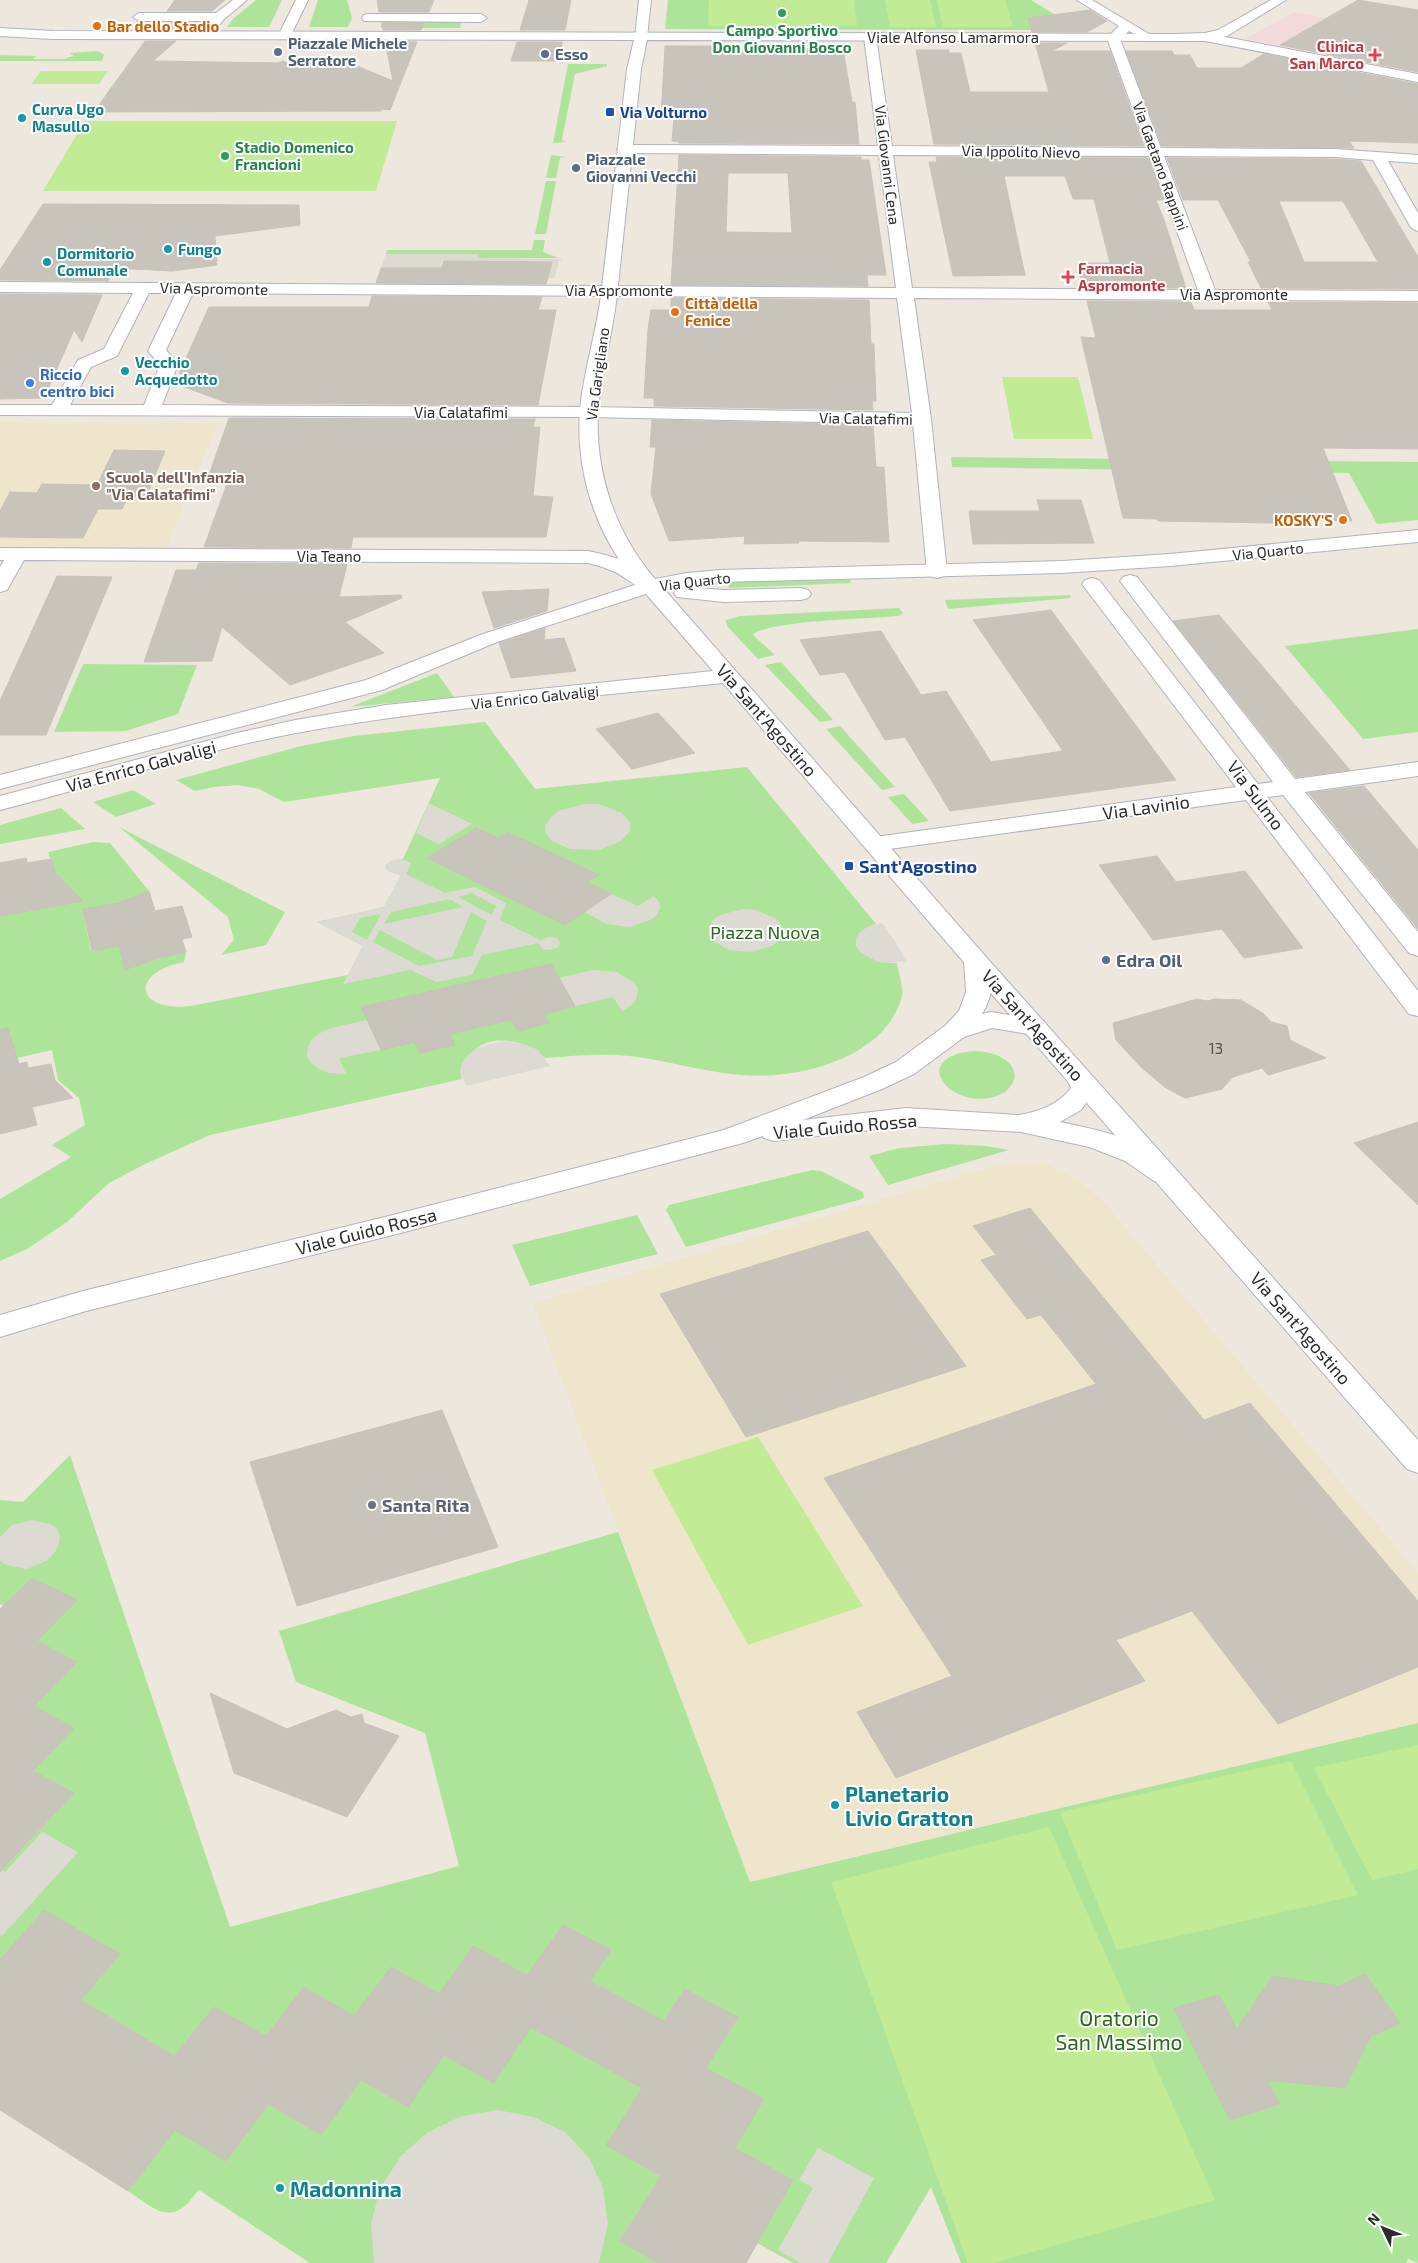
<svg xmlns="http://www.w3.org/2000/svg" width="1418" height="2263" font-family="'Exo 2',sans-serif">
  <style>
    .education { fill: #eee5cc }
    .medical { fill: #f3dada }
    .green { fill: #aee499 }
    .pitch { fill: #c2eb95 }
    .plaza { fill: #dddad4; fill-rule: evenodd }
    .building { fill: #c8c4bc; stroke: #c8c3b6; fill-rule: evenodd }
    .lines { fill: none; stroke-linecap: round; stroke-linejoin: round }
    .street-casing { stroke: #b1b2bf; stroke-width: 2 }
    .secondary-casing { stroke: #b1b2bf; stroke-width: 2 }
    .street { fill: #fff; fill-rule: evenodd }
    .secondary { fill: #fff; fill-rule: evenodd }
    .leisure-dot { fill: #2e9e5b; stroke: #fff; stroke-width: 2 }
    .food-dot { fill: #e8710a; stroke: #fff; stroke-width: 2 }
    .service-dot { fill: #5c6f8a; stroke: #fff; stroke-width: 2 }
    .health-dot { fill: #e0444e; stroke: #fff; stroke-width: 2 }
    .transit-dot { fill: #1a4fb4; stroke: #fff; stroke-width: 2 }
    .culture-dot { fill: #0f9aa8; stroke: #fff; stroke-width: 2 }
    .shop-dot { fill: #3f7fe0; stroke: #fff; stroke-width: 2 }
    .education-dot { fill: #8d6e63; stroke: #fff; stroke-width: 2 }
    .worship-dot { fill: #6b7280; stroke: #fff; stroke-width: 2 }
    .labels { text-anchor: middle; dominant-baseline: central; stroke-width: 4; stroke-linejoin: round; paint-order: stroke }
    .far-food-label { font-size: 15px; font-weight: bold; fill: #c56008; stroke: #fff; text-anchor: start }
    .far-leisure-label { font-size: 15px; font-weight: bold; fill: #27864d; stroke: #fff }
    .far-street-label { font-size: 15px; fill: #2b2b2b; stroke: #fff }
    .far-service-label { font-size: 15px; font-weight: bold; fill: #4e5e75; stroke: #fff; text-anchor: start }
    .far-health-label { font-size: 15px; font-weight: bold; fill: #be3a42; stroke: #fff; text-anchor: end }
    .far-culture-label { font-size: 15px; font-weight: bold; fill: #0d838f; stroke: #fff; text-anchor: start }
    .far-transit-label { font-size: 15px; font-weight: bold; fill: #164399; stroke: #fff; text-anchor: start }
    .far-shop-label { font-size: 15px; font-weight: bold; fill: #366cbe; stroke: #fff; text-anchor: start }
    .far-education-label { font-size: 15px; font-weight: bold; fill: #785e54; stroke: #fff; text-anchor: start }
    .number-label { font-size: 15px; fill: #52514f }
    .street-label { font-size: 18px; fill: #2b2b2b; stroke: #fff }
    .transit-label { font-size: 18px; font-weight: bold; fill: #164399; stroke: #fff; text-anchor: start }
    .park-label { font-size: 18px; fill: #26691a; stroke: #fff }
    .service-label { font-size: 18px; font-weight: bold; fill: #4e5e75; stroke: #fff; text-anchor: start }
    .worship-label { font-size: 18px; font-weight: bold; fill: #5b616d; stroke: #fff; text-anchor: start }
    .near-culture-label { font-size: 21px; font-weight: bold; fill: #0d838f; stroke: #fff; text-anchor: start }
    .near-park-label { font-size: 21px; fill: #26691a; stroke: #fff }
  </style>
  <rect width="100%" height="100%" fill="#ede7dd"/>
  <!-- education -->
  <g class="education">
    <polygon points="0,422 217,424 165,549 0,548"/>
    <polygon points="1001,1164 1046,1164 1080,1181 1106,1205 1418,1573 1418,1723 750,1882 533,1303"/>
  </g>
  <!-- medical -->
  <polygon class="medical" points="1294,12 1418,34 1418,71 1245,39"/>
  <!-- green -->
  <g class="green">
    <polygon points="256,0 282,0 269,27 227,27 233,19"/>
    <polygon points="318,0 347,0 352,18 348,27 309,27"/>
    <polygon points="668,0 1031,0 1054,14 1043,16 1062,30 665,29"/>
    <polygon points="382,22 461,22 460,28 381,28"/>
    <polygon points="97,51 104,54 102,61 0,61 0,55 36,56 33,59 64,59 74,56 70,53"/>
    <polygon points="568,64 607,64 607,66 575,74 562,140 567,142 553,143"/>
    <polygon points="551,155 566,157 560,158 556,178 546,178"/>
    <polygon points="546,181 556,181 546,234 535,234"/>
    <polygon points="534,240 545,240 543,252 559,258 477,258 477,254 386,254 387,250 532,250"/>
    <polygon points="951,457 1418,462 1418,520 1377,524 1349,473 952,467"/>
    <polygon points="850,580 851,583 729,588 728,581"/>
    <polygon points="1070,595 1071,598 948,609 945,600"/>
    <path d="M899,608L903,613L898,616C867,619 775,620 753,634L754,636L775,655L758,659L727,626L726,620L740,616Z"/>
    <polygon points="1418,629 1418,732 1363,739 1285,646"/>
    <polygon points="781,662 833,720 820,722 765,665"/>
    <polygon points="83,664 197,665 178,714 126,731 54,732"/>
    <polygon points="437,673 454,697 350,707"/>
    <path d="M485,722L535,789L747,767L876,924C864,928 856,933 856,946L889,963H897C898,972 904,987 902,996C886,1059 797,1080 741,1075C703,1072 666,1060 629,1056C601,1053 573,1056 545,1058C530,1042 495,1033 476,1049C470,1054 465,1064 460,1071L462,1079L210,1135L145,1164L109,1183L67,1222L27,1249L0,1261V1199L71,1157L52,1145L85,1125L79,1098L58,1080L52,1050L0,1062V916L31,910L28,896L70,888L55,872L48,852L93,842L110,843L149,891L96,919L85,921L91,951L119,946L125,970L158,958L186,952L184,962C128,973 136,1013 191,1006L348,975L363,946L317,922L384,907L401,875L388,871L385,866L391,861L403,859L440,778L284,802L259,789L238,785L214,787L195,791L176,780L301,746L354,736Z"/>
    <polygon points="840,726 895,787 882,790 826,729"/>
    <polygon points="133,790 156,804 116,817 93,802"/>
    <polygon points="904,794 929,821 912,824 888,797"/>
    <polygon points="61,808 85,829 0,844 0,825"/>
    <polygon points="119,827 285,912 266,945 221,955 234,940 228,917"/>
    <path d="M971,1051C982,1051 994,1052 1004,1059C1022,1071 1015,1089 997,1096C953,1111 907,1060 971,1051Z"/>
    <polygon points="946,1144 986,1146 1009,1150 888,1185 869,1156 900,1148"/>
    <polygon points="812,1170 821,1171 863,1192 864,1197 862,1199 686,1247 666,1210 669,1205"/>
    <polygon points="637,1215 658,1254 530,1286 512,1245"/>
    <polygon points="70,1455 230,1927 459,1866 425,1733 296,1682 279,1631 618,1532 750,1882 1418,1723 1418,2263 1408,2259 1406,2263 961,2263 931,2187 886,2263 793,2263 757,2243 793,2180 735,2148 763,2099 706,2068 738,2017 685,1989 664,2021 590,1981 610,1950 527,1975 473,1946 439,1994 391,1967 354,2016 304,1987 266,2036 214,2007 174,2056 81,2000 120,1954 45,1911 0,1960 0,1862 7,1865 73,1794 33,1771 74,1728 34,1706 77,1662 37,1641 76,1600 33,1578 4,1606 0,1604 0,1500 23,1502"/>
    <path d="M531,2027L642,2088L606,2145L661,2176L620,2241L658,2263H310L199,2190C194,2195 190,2201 186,2205C165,2224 147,2203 128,2191L175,2130L226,2161L269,2104L321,2135L361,2080L407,2107L444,2055L494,2082Z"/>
  </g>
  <!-- pitch -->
  <g class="pitch">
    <polygon points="709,0 854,0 857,26 708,26"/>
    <polygon points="885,0 930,0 936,27 890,27"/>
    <polygon points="937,0 1005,0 1013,27 943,27"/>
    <polygon points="41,71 108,71 99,84 31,84"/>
    <polygon points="85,121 397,121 376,191 43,191"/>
    <polygon points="1002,377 1078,377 1093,439 1014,439"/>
    <polygon points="758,1437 863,1606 748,1645 652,1470"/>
    <polygon points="1418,1745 1418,1869 1372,1880 1314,1768"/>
    <polygon points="1291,1761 1358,1895 1117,1950 1060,1812"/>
    <polygon points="1049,1827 1215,2200 993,2263 968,2263 831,1882"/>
  </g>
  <!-- plaza -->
  <g class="plaza">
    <polygon points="386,254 477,254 477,258 563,259 559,261 555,278 415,276 427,282 376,282 409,268 381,268"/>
    <polygon points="429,803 472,824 439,844 416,833"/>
    <polygon points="584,804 598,804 622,813 630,822 630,831 621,841 599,850 570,849 552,841 546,834 545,826 550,818 558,811"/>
    <path d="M399,859L407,861L411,864L406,874L445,893L475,887L506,903L500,920L540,940L549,937L557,938L561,944L557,948L550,950L543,949L538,943L482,955L472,975L436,982L411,970L343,984L363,946L317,922L384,907L401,875L388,871L385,866L391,861ZM472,893L496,906L492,915L458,897ZM450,899L463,907L384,924L391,912ZM471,912L487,921L472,956L419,966L373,942L380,930L437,960L452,957ZM381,914L367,940L352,932L360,918Z"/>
    <polygon points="611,894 638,906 654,896 659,902 660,908 657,915 650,920 630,927 607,924 584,912"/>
    <polygon points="743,909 755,910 775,918 781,925 782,932 780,939 772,946 751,952 728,950 712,940 709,933 709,927 713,920 720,915"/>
    <polygon points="882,923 895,941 906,961 889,963 878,962 860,952 856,946 856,939 859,933 866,928"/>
    <polygon points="592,970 616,972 634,982 638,989 637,997 633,1004 622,1011 613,997 575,1006 559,978"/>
    <polygon points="367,1020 381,1050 339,1058 346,1074 329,1073 319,1069 311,1063 307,1056 308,1047 312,1039 320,1033 331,1028"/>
    <polygon points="501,1041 527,1045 538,1050 550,1066 466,1086 460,1071 462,1062 468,1055 477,1048"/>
    <polygon points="32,1520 50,1524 56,1528 60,1536 59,1544 55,1552 48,1560 27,1569 6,1565 0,1561 0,1537 12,1525"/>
    <polygon points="42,1832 78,1852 2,1936 0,1935 0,1869 5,1872"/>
    <polygon points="498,2110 533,2117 565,2132 589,2158 603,2188 608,2224 599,2263 374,2263 371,2224 380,2188 401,2156 428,2132 462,2116"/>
    <polygon points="818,2148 874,2178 828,2263 801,2263 778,2250 813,2188 799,2180"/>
  </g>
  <!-- building -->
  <g class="building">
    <polygon points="175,0 225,0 212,11 167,11"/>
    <polygon points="377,0 434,0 429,12 379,12"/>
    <polygon points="529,0 571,0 565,30 520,30"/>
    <polygon points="1358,0 1418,10 1418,72 1280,45"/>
    <polygon points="1090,10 1107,21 1087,32 1032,32 1028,18"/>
    <polygon points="158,23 198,23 190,29 154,29"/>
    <polygon points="382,23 424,23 421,30 383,30"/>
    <polygon points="145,41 176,41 153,61 278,63 283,61 287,63 305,61 350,63 393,81 385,41 417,42 390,110 382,109 381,111 94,112"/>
    <polygon points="517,42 562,42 559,61 511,61"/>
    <polygon points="1035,43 1067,43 1052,51 1110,51 1144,146 934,144 916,50 949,50 949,53 961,53 970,92 1049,92"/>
    <polygon points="665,46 717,46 716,49 843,49 852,102 855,102 859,144 679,143 679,142 672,141 674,117 661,117"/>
    <polygon points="1126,51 1172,51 1174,55 1190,55 1197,68 1241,68 1264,54 1418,84 1418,143 1349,141 1354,148 1162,146"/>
    <path d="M679,155L861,157V160H869L886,275H867L868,286L671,285ZM728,173H788L792,233L726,232Z"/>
    <polygon points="936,157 1149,158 1164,200 1156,200 1164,220 1186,288 1083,287 1077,263 1110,263 1094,199 1073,199 1065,176 1004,176 1025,275 953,276 929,162 937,162"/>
    <path d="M1167,158L1335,159L1361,161L1418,257V289L1261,288L1248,262H1251L1218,200H1183ZM1279,201H1343L1378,262H1304Z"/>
    <polygon points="43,204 299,205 300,225 215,236 217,265 172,271 114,268 108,281 0,280 0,270"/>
    <polygon points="444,261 552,262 546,284 376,283 381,268 442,268"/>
    <polygon points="0,294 102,295 82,342 74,330 44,398 0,399"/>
    <polygon points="372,296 542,297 538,310 556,310 538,405 228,403 179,385 184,373 179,374 209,307 369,307"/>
    <polygon points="671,298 869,300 871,344 874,344 876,401 872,401 873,410 654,406 654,398 644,398 648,329 651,310 671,310"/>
    <polygon points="1087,301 1191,302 1194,310 1272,310 1268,302 1418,303 1418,449 1323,448 1352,521 1274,520 1274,523 1158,521 1158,519 1123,518 1081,337 1096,338"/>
    <polygon points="229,418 535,419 533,427 540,427 533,496 553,497 546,537 353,537 351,548 204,547 229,478 208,478"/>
    <polygon points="652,420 873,425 876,467 884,467 889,542 798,541 799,543 744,544 745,536 669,541 651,494 656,447 650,447"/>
    <polygon points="114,450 165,451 146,497 128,497 122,509 98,509 83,538 0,537 0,511 10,492 37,493 42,484 97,485"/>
    <polygon points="1037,500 1081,500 1094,543 973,544 969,511 1040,511"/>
    <polygon points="199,563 347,564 339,597 401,595 402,598 345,622 384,653 290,685 222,627 212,661 144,662 176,570 196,570"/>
    <polygon points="57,576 112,577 46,735 0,735 0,701"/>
    <polygon points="549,589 547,611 494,628 482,592"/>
    <polygon points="1051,610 1176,780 950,811 905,737 885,740 845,672 820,675 800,640 881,631 921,695 946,691 991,762 1063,751 973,620"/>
    <polygon points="1219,615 1350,770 1296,777 1173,621"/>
    <polygon points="545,628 544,640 564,638 576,671 511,678 499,643"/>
    <polygon points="658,713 695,753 632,769 596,729"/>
    <polygon points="1364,786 1418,850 1418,929 1309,793"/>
    <polygon points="476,828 498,838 507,832 599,875 587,882 611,894 565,925 427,858"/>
    <polygon points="1157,856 1176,882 1245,871 1303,948 1244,958 1222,929 1153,940 1099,865"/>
    <polygon points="26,858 27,863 51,859 55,872 83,901 0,916 0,863"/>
    <polygon points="149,891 155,911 182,906 192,937 182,939 186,952 158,958 125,970 119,946 92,951 83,909 119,903"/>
    <polygon points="551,964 575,1006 545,1014 549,1023 518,1031 512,1020 450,1034 455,1045 420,1053 414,1042 381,1050 361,1007"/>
    <polygon points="1197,999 1208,1001 1214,999 1241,1000 1264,1014 1271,1022 1287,1026 1290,1040 1326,1058 1268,1075 1262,1068 1233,1077 1222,1089 1185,1098 1166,1088 1141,1067 1116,1040 1113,1023"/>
    <polygon points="8,1028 19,1064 27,1062 28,1068 51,1064 55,1080 73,1098 32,1107 37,1125 0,1134 0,1030"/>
    <polygon points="1418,1122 1418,1205 1354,1143"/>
    <polygon points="1030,1208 1204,1420 1250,1403 1418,1601 1418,1667 1278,1724 1192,1611 1116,1640 1145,1681 896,1778 857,1712 952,1676 824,1478 1096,1384 1041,1315 1027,1319 981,1260 996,1255 973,1226"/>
    <polygon points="868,1231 966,1366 746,1437 660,1294"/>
    <polygon points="442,1410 498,1547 297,1606 250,1462"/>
    <polygon points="32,1578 77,1600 37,1641 77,1662 34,1706 74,1728 33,1771 74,1793 0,1872 0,1609"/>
    <polygon points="210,1693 287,1729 336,1710 351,1717 362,1714 364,1723 399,1736 347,1817 234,1773"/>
    <polygon points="44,1910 120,1954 81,2000 174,2056 214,2007 266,2036 304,1987 354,2016 391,1967 439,1994 473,1946 527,1975 563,1925 611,1950 590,1981 664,2021 685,1989 738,2017 706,2068 764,2099 735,2148 793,2180 746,2263 658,2263 620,2241 661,2176 606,2145 642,2088 531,2027 494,2083 444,2055 408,2107 361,2080 321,2135 269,2104 226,2161 175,2130 128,2191 0,2110 0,1960"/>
    <polygon points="1365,1974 1400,2023 1371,2036 1345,2088 1267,2080 1280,2104 1230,2120 1174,2008 1219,1995 1237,2029 1272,1976 1339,1986"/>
  </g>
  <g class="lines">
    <!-- street casing -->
    <g class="street-casing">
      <g id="street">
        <polygon points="233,0 247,0 223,20 213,34 208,35 202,31 209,21 139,21 133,17 139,13 216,13"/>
        <polygon points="296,0 308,0 289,39 279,39 278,36"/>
        <polygon points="639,0 651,0 647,37 641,41 635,37"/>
        <path d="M1077,0H1092L1149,34L1143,38L1129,31L1120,39L1161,148L1335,149L1418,155V163L1388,161L1418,213V231L1413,229L1410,226L1373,160L1335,157L1164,156L1215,290L1418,291V301L914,298L931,419L947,572L944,576L937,578L930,576L927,572L913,424L589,417L0,415V405H52L78,360L104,349L133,293L0,292V282L896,288L879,155L624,153L617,149L624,145L878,146L864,37L870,33L876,37L892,146L1147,148L1107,38L1119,26ZM893,155L1150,156L1198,290L912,288ZM149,293H176L148,351L160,365L144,405H70L91,367L117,356ZM193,293L897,298L912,413L589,407L162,405L178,364L166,350Z"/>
        <polygon points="368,14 481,14 487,18 481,22 364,21 362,18 364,15"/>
        <polygon points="1205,33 1418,74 1418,82 1200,40 1199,37"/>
        <path d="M0,548L588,551C612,556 646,564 661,586L658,590C642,594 629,579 615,572C606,568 597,565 588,563L24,560L7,590L0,592V567L4,560H0Z"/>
        <polygon points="1130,575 1137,577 1295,779 1418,762 1418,776 1305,792 1418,932 1418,956 1409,953 1283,795 1267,797 1418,991 1418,1016 1409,1014 1246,800 875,851 867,849 863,844 867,839 875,837 1236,787 1082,584 1085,580 1092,578 1099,580 1258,784 1273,782 1120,581 1123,577"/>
        <path d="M977,954L986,957C997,973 992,998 982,1014L991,1012L1044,1021L1048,1027L1044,1033L1035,1035L992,1028L964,1037L914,1074L882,1089L803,1120L906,1108L1018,1115C1038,1112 1058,1105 1071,1088L1065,1076L1069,1070L1078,1068L1087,1070L1097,1088L1081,1110L1060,1122C1095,1129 1158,1142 1178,1174L1174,1181L1164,1183L1154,1181L1125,1161L1089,1147L1021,1132L906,1126L774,1141L764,1138L763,1136L743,1143L389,1236L86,1311L0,1337V1315L83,1291L389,1216L724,1130L864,1077L896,1062L946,1025L959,1011L966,992L964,962L968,957Z"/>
      </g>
    </g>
    <!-- secondary casing -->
    <g class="secondary-casing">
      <g id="secondary">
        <path d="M1271,0H1286L1227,36L1205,41L647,40L641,69C633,144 625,220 617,295C613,331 603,365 599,400C592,465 613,530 655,579L687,573L720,570L1062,561L1170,554L1418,530V542L1170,566L1062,573L720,582L664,589L986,957L1418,1440V1473L1407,1469L968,967L723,683C581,698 437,707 296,733C196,752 99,785 0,810V796L237,733L295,720L386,705L713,671L646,594L497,642L382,690L0,789V775L366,680L483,634L638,584C594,534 573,466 581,400C586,365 596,331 601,296C610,220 618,145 627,69L634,40L53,39L0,36V28L53,31L1175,34L1205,33L1218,30Z"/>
        <polygon points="684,587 724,590 801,588 808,590 811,594 808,598 801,600 724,602 677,597 674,593 677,589"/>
      </g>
    </g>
    <!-- street -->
    <use href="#street" class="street"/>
    <!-- secondary -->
    <use href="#secondary" class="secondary"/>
  </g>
  <!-- markers -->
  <g class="leisure-dot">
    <circle cx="782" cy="13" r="5"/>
    <circle cx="225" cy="156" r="5"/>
  </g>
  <g class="food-dot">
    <circle cx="97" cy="26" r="5"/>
    <circle cx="675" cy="312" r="5"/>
    <circle cx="1343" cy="520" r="5"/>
  </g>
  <g class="service-dot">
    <circle cx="278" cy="52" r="5"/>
    <circle cx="545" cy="54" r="5"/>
    <circle cx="576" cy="168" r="5"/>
    <circle cx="1106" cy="960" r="5"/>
  </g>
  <g class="health-dot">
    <path d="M1372.5 47.5h5v5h5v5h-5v5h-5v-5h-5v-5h5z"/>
    <path d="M1065.5 269.5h5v5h5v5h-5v5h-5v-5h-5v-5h5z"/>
  </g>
  <g class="transit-dot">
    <rect x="605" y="107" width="10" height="10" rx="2.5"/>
    <rect x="844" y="861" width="10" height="10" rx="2.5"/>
  </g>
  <g class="culture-dot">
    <circle cx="22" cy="118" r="5"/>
    <circle cx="168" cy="249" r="5"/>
    <circle cx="47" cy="262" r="5"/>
    <circle cx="125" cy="371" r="5"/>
    <circle cx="835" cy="1805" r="5"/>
    <circle cx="280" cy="2188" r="5"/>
  </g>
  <circle class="shop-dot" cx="30" cy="383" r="5"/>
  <circle class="education-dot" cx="96" cy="486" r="5"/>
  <circle class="worship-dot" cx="372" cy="1505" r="5"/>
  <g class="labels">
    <!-- far-food labels -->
    <g class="far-food-label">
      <text x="107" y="26">Bar dello Stadio</text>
      <text x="685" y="303">Città della<tspan x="685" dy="17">Fenice</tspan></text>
      <text x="1333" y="520" text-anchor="end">KOSKY'S</text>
    </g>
    <!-- far-leisure labels -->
    <g class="far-leisure-label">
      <text x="782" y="30">Campo Sportivo<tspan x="782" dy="17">Don Giovanni Bosco</tspan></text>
      <text x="235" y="147" text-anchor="start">Stadio Domenico<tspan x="235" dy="17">Francioni</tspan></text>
    </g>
    <!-- far-street labels -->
    <g class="far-street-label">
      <text x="953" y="37">Viale Alfonso Lamarmora</text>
      <text transform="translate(1021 151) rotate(1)">Via Ippolito Nievo</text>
      <text transform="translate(888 165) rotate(83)">Via Giovanni Cena</text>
      <text transform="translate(1161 166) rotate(70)">Via Gaetano Rappini</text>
      <text transform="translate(214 288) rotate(1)">Via Aspromonte</text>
      <text x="619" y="290">Via Aspromonte</text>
      <text x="1234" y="294">Via Aspromonte</text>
      <text transform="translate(597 374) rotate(-82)">Via Garigliano</text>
      <text x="461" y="412">Via Calatafimi</text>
      <text transform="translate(866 418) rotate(1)">Via Calatafimi</text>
      <text transform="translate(1268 551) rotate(-6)">Via Quarto</text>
      <text x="329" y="556">Via Teano</text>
      <text transform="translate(695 581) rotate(-7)">Via Quarto</text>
      <text transform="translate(535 697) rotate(-6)">Via Enrico Galvaligi</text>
    </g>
    <!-- far-service labels -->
    <g class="far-service-label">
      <text x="288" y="43">Piazzale Michele<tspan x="288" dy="17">Serratore</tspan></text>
      <text x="555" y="54">Esso</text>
      <text x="586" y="159">Piazzale<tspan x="586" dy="17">Giovanni Vecchi</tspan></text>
    </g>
    <!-- far-health labels -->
    <g class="far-health-label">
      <text x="1364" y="46">Clinica<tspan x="1364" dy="17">San Marco</tspan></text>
      <text x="1078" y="268" text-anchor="start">Farmacia<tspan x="1078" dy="17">Aspromonte</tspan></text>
    </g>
    <!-- far-culture labels -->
    <g class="far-culture-label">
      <text x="32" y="109">Curva Ugo<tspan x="32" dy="17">Masullo</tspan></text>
      <text x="178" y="249">Fungo</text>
      <text x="57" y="253">Dormitorio<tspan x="57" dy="17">Comunale</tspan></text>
      <text x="135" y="362">Vecchio<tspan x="135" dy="17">Acquedotto</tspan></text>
    </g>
    <!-- far-transit labels -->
    <g class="far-transit-label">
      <text x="620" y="112">Via Volturno</text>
    </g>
    <!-- far-shop labels -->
    <g class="far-shop-label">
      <text x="40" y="374">Riccio<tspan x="40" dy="17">centro bici</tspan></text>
    </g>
    <!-- far-education labels -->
    <g class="far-education-label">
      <text x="106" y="477">Scuola dell'Infanzia<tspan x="106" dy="17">"Via Calatafimi"</tspan></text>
    </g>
    <!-- number labels -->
    <g class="number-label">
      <text x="1216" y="1048">13</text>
    </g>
    <!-- street labels -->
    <g class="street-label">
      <text transform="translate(767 720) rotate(49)">Via Sant'Agostino</text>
      <text transform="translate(141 766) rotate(-15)">Via Enrico Galvaligi</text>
      <text transform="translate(1256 795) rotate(53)">Via Sulmo</text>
      <text transform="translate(1146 807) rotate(-8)">Via Lavinio</text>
      <text transform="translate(1033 1025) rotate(48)">Via Sant'Agostino</text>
      <text transform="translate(845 1126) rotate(-5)">Viale Guido Rossa</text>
      <text transform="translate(366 1231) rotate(-14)">Viale Guido Rossa</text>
      <text transform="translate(1301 1328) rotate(49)">Via Sant'Agostino</text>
    </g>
    <!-- transit labels -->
    <g class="transit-label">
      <text x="859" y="866">Sant'Agostino</text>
    </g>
    <!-- park labels -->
    <g class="park-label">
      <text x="765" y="932">Piazza Nuova</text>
    </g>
    <!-- service labels -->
    <g class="service-label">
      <text x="1116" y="960">Edra Oil</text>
    </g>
    <!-- worship labels -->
    <g class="worship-label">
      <text x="382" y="1505">Santa Rita</text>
    </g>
    <!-- near-culture labels -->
    <g class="near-culture-label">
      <text x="845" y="1793">Planetario<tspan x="845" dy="24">Livio Gratton</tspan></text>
      <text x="290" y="2188">Madonnina</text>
    </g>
    <!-- near-park labels -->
    <g class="near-park-label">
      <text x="1119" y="2017">Oratorio<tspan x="1119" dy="24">San Massimo</tspan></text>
    </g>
  </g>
  <!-- north arrow -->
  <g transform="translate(1383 2228) rotate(313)" stroke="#ffffff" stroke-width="4" paint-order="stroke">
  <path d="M0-4L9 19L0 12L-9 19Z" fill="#2b2b2b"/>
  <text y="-8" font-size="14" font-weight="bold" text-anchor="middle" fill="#2b2b2b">N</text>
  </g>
</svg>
